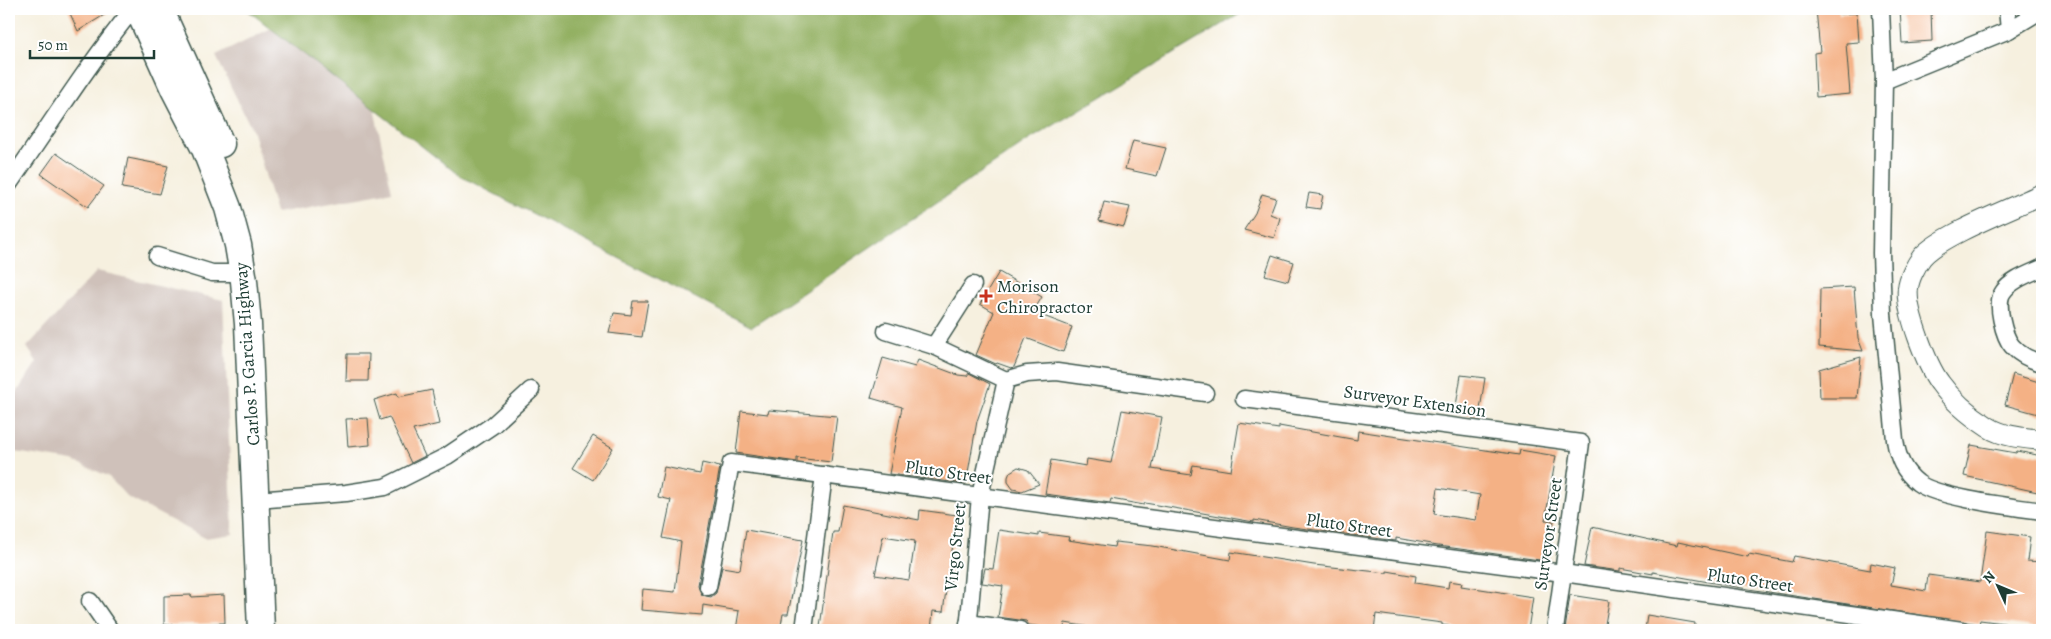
<svg xmlns="http://www.w3.org/2000/svg" width="2051" height="639" font-family="Alegreya,serif">
  <style>
    .industrial { fill: #cfc1ba }
    .forest { fill: #93b062; stroke: #59764b }
    .building { fill: #f4b185; fill-rule: evenodd }
    .lines { fill: none; stroke-linecap: round; stroke-linejoin: round }
    .minor-casing { stroke: #3f584e; stroke-width: 19 }
    .tertiary-casing { stroke: #3f584e; stroke-width: 22 }
    .trunk-casing { stroke: #3f584e; stroke-width: 29 }
    .minor { stroke: #fff; stroke-width: 16 }
    .tertiary { stroke: #fff; stroke-width: 20 }
    .trunk { stroke: #fff; stroke-width: 26 }
    .poi-dot { fill: #c8321e; stroke: #fff; stroke-width: 2 }
    .labels { text-anchor: middle; dominant-baseline: central; stroke-width: 4; stroke-linejoin: round; paint-order: stroke }
    .poi-label { font-size: 18px; fill: #1f3d34; stroke: #fff; text-anchor: start }
    .street-label { font-size: 18px; fill: #1f3d34; stroke: #fff }
  </style>
  <rect width="100%" height="100%" fill="#fff"/>
  <filter id="ink" filterUnits="userSpaceOnUse"><feTurbulence type="fractalNoise" baseFrequency=".02" numOctaves="2"/><feDisplacementMap in="SourceGraphic" scale="10" xChannelSelector="R" yChannelSelector="G"/><feConvolveMatrix kernelMatrix="1 2 1 2 8 2 1 2 1" color-interpolation-filters="sRGB"/></filter>
  <filter id="wash" filterUnits="userSpaceOnUse"><feTurbulence type="fractalNoise" baseFrequency=".0096" numOctaves="4" result="noise"/><feDisplacementMap in="SourceGraphic" scale="20" xChannelSelector="R" yChannelSelector="G"/><feGaussianBlur stdDeviation="1.12" result="paint"/><feColorMatrix in="noise" values="0 0 0 0 0 0 0 0 0 0 0 0 0 0 0 0 0 1.4 0 .05"/><feComposite in="paint" operator="in"/></filter>
  <g filter="url(#wash)">
    <rect width="100%" height="100%" fill="#f6f0df"/>
    <!-- industrial -->
    <g class="industrial">
      <polygon points="309,9 369,85 392,192 276,213 253,132 216,56"/>
      <polygon points="97,271 223,300 233,534 205,538 127,497 108,476 73,461 9,451 9,404 37,362 27,347"/>
    </g>
    <!-- forest -->
    <polygon class="forest" points="246,9 1244,9 1245,11 1029,140 752,327 460,176"/>
    <g id="blocks">
      <!-- building -->
      <g class="building">
        <polygon points="68,9 114,9 78,31"/>
        <polygon points="1816,9 1839,9 1839,14 1857,13 1859,42 1846,43 1850,94 1816,97 1814,53 1820,52"/>
        <polygon points="1900,9 1931,9 1932,41 1902,43"/>
        <polygon points="1133,141 1166,148 1157,176 1125,169"/>
        <polygon points="56,153 104,186 88,207 41,174"/>
        <polygon points="128,158 168,166 160,194 122,188"/>
        <polygon points="1309,193 1323,195 1320,209 1306,207"/>
        <polygon points="1262,194 1276,198 1270,214 1280,218 1274,238 1244,230 1255,213"/>
        <polygon points="1104,202 1130,207 1124,227 1099,221"/>
        <polygon points="1272,255 1294,262 1288,281 1265,275"/>
        <polygon points="999,272 1042,297 1033,312 1072,327 1063,352 1026,338 1014,367 1011,368 997,363 996,364 976,355 994,312 980,304"/>
        <polygon points="1854,287 1858,338 1863,351 1819,347 1820,289"/>
        <polygon points="633,301 648,301 642,337 609,333 614,313 631,315"/>
        <polygon points="347,354 369,354 368,381 346,381"/>
        <polygon points="1861,357 1857,398 1820,398 1819,369"/>
        <polygon points="883,358 915,367 918,360 958,375 967,376 969,373 990,384 977,421 966,484 889,474 902,407 871,398"/>
        <polygon points="2013,374 2042,383 2042,415 2005,405"/>
        <polygon points="1461,375 1485,378 1479,416 1455,412"/>
        <polygon points="432,390 439,424 413,430 425,456 411,463 389,417 380,420 374,400 397,393 398,397"/>
        <polygon points="769,410 837,416 831,462 797,458 797,462 736,453 741,411 768,414"/>
        <path d="M1122,410L1162,417L1152,469L1191,475L1193,465L1231,471L1239,423L1279,429V426L1357,440L1358,431L1519,455L1520,450L1556,456L1545,520L1554,521L1547,561L1431,545V544L1396,538V541L1293,527L1254,520V522L1145,503L1144,505L1111,499L1110,503L1045,494L1051,460L1086,466L1087,459L1111,463ZM1438,488L1480,495L1476,520L1434,514Z"/>
        <polygon points="368,418 370,445 348,447 346,419"/>
        <polygon points="593,436 613,448 593,480 573,468"/>
        <polygon points="1971,445 2016,453 2017,451 2042,456 2042,493 1964,476"/>
        <polygon points="702,463 720,467 698,585 702,595 711,597 716,593 722,567 740,570 746,530 803,540 788,614 783,614 780,630 736,630 739,611 703,605 702,615 641,610 643,589 675,592 681,542 663,538 671,500 658,497 664,467 700,474"/>
        <polygon points="1018,467 1028,470 1039,484 1022,491 1013,489 1008,482 1008,477 1010,472"/>
        <path d="M843,505L919,520L920,510L957,515L950,565H952L950,583H947L943,612L933,611L931,630H837L820,627L833,532H838ZM883,536L915,541L909,580L875,575Z"/>
        <polygon points="1592,527 1677,546 1678,542 1748,557 1749,554 1792,562 1794,556 1870,570 1871,563 1895,568 1891,585 1926,591 1928,575 1980,582 1987,531 2030,537 2027,561 2042,562 2042,628 1980,620 1979,624 1742,588 1653,572 1653,574 1620,568 1620,571 1584,566"/>
        <polygon points="999,530 1039,536 1039,533 1069,537 1068,540 1114,547 1115,542 1153,546 1230,560 1231,552 1314,565 1387,573 1387,571 1416,576 1415,583 1448,588 1449,581 1462,583 1461,586 1533,597 1528,630 1473,630 1442,625 1442,623 1376,614 1374,630 1102,630 1102,629 1065,623 1063,630 1061,630 1029,625 1026,621 998,617 1003,586 982,583 985,568 993,569"/>
        <polygon points="191,595 192,597 224,595 225,623 164,625 164,596"/>
        <polygon points="1570,595 1609,601 1604,630 1565,630"/>
        <polygon points="1647,615 1695,623 1694,630 1645,630"/>
      </g>
    </g>
  </g>
  <g filter="url(#ink)">
    <use href="#blocks" fill-opacity="0" stroke="#3f584e" stroke-width="1"/>
    <g class="lines">
      <!-- minor casing -->
      <g class="minor-casing">
        <g id="minor">
          <path d="M1881,9L1884,81L1881,253L1883,314L1895,440C1898,458 1903,471 1918,483C1938,498 2015,507 2042,511"/>
          <polyline points="2007,9 2009,30"/>
          <polyline points="1884,81 2009,30 2042,10"/>
          <path d="M9,184C50,125 88,64 133,9"/>
          <polyline points="157,256 212,273 243,273"/>
          <path d="M2042,268C2029,274 2011,280 2003,292C1995,303 2004,337 2012,346C2021,356 2030,360 2042,363"/>
          <polyline points="886,331 934,346 1006,380"/>
          <polyline points="934,346 973,285"/>
          <polyline points="1006,380 1027,374 1057,372 1205,393"/>
          <polyline points="1244,399 1581,443 1555,630"/>
          <polyline points="256,500 346,493 385,487 447,456 493,425 531,390"/>
          <polyline points="708,587 731,463 1563,573 1962,630"/>
          <polyline points="90,601 110,630"/>
          <polyline points="968,623 1020,630"/>
          <polyline points="804,630 824,475"/>
          <polyline points="968,630 980,496 1006,380"/>
        </g>
      </g>
      <!-- tertiary casing -->
      <g class="tertiary-casing">
        <path id="tertiary" d="M2042,194C2013,208 1941,235 1922,257C1916,265 1909,278 1908,288C1905,309 1927,366 1940,383C1952,400 1971,416 1988,427C2004,437 2024,438 2042,440"/>
      </g>
      <!-- trunk casing -->
      <g class="trunk-casing">
        <g id="trunk">
          <polyline points="138,9 174,89 205,149 228,208 238,245 244,281 248,324 261,630"/>
          <polyline points="160,9 221,144"/>
        </g>
      </g>
      <!-- minor -->
      <use href="#minor" class="minor"/>
      <!-- tertiary -->
      <use href="#tertiary" class="tertiary"/>
      <!-- trunk -->
      <use href="#trunk" class="trunk"/>
    </g>
  </g>
  <!-- markers -->
  <path class="poi-dot" d="M983.5 288.5h5v5h5v5h-5v5h-5v-5h-5v-5h5z"/>
  <g class="labels">
    <!-- poi labels -->
    <g class="poi-label">
      <text x="997" y="286">Morison<tspan x="997" dy="21">Chiropractor</tspan></text>
    </g>
    <!-- street labels -->
    <g class="street-label">
      <text transform="translate(247 354) rotate(-94)">Carlos P. Garcia Highway</text>
      <text transform="translate(1415 401) rotate(8)">Surveyor Extension</text>
      <text transform="translate(948 472) rotate(8)">Pluto Street</text>
      <text transform="translate(1349 525) rotate(8)">Pluto Street</text>
      <text transform="translate(1548 534) rotate(-82)">Surveyor Street</text>
      <text transform="translate(955 547) rotate(-84)">Virgo Street</text>
      <text transform="translate(1750 580) rotate(8)">Pluto Street</text>
    </g>
  </g>
  <!-- margin -->
  <rect width="2051" height="639" fill="none" stroke="#fff" stroke-width="30"/>
  <!-- north arrow -->
  <g transform="translate(1998 586) rotate(314)" stroke="#ffffff" stroke-width="4" paint-order="stroke">
  <path d="M0-4L9 19L0 12L-9 19Z" fill="#1f3d34"/>
  <text y="-8" font-size="14" font-weight="bold" text-anchor="middle" fill="#1f3d34">N</text>
  </g>
  <!-- scale -->
  <path d="M30 50v8h124v-8" fill="none" stroke="#1f3d34" stroke-width="2.5"/>
  <text x="38" y="50" font-size="15" fill="#1f3d34" stroke="#ffffff" stroke-width="4" paint-order="stroke">50 m</text>
</svg>
